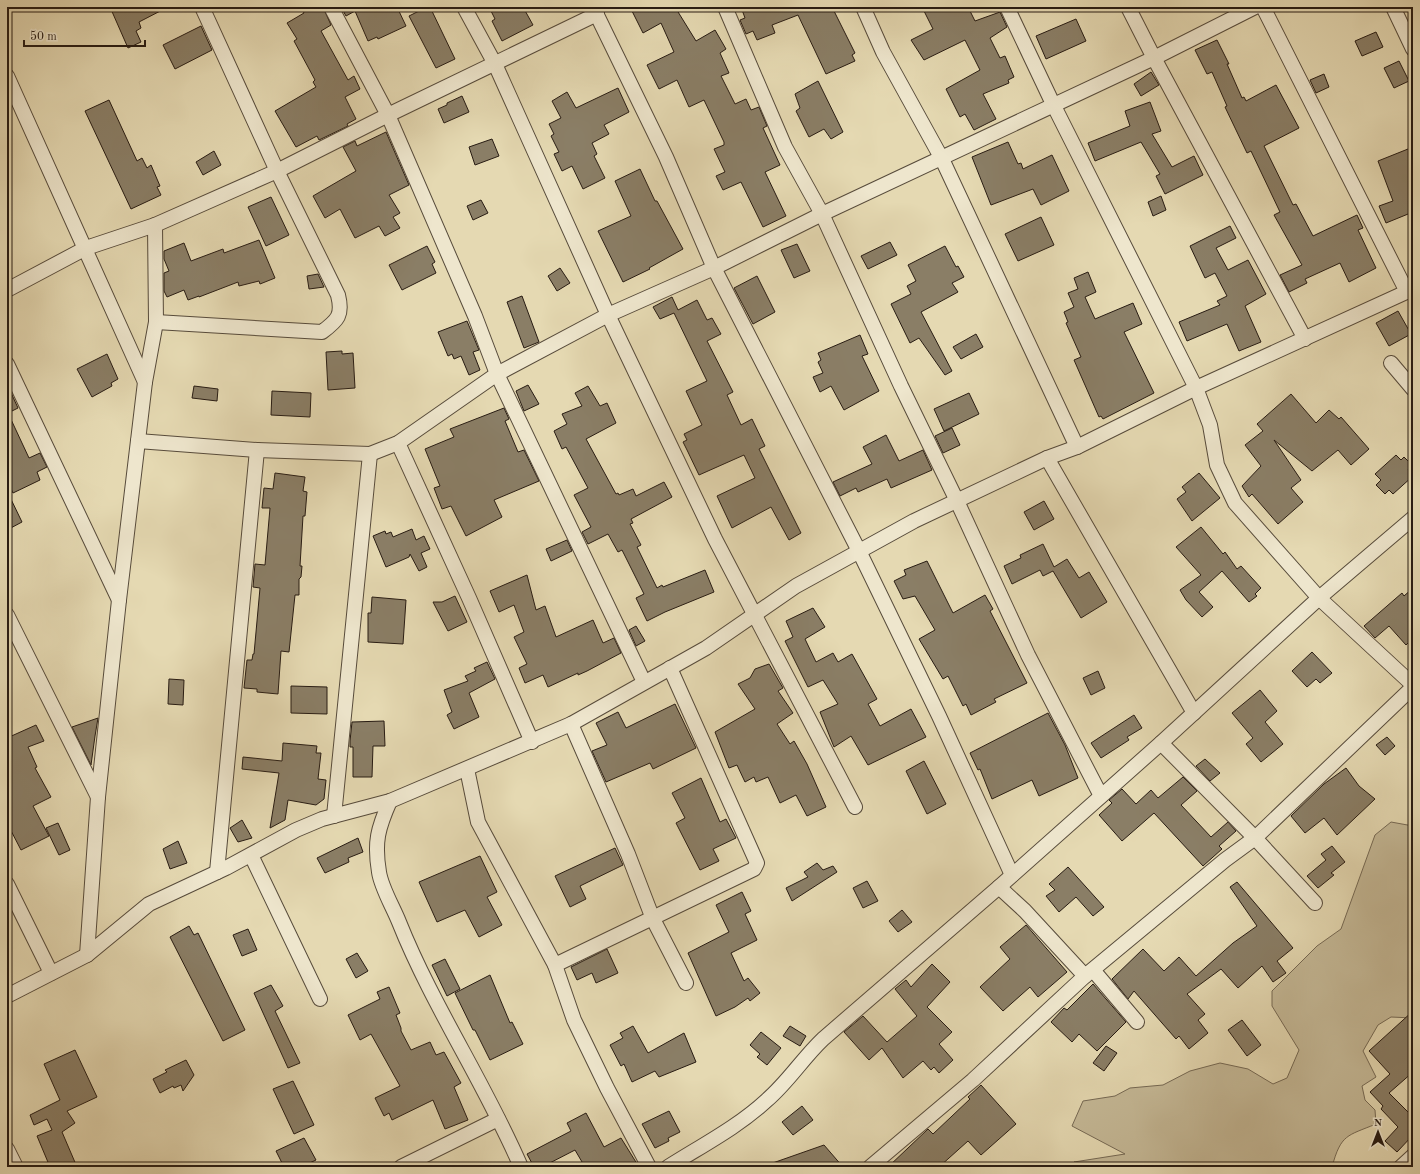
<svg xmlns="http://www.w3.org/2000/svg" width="1420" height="1174" font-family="'Old Standard TT',serif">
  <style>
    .green { fill: #c5b997; stroke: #766a55 }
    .building { fill: #8a7e66; stroke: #281c13 }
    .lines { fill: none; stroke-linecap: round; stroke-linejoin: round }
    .street-casing { stroke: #574b3b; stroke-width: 16 }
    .street { stroke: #eee6cd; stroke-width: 14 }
  </style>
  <rect width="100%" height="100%" fill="#e5d9b2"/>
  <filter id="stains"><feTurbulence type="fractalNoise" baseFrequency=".005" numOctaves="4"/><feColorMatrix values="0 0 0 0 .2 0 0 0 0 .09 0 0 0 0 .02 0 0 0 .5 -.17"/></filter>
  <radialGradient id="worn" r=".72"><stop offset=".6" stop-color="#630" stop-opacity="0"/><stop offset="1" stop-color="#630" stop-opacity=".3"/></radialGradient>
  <!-- green -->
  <path class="green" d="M1391,822L1413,826V1018L1391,1017L1378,1025L1363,1051L1376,1077L1362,1086L1365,1100L1375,1110L1376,1124C1347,1136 1341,1134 1332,1167H1088L1074,1162L1125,1154L1072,1126L1083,1101L1115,1096L1130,1088L1163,1085L1190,1071L1220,1063L1248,1069L1273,1084L1287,1078L1299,1050L1272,1006V991L1317,946L1341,929L1375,835Z"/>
  <!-- building -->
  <g class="building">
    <polygon points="110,7 168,7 139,22 141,28 136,31 141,42 128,48"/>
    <polygon points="301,7 323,7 331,25 321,31 348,80 354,76 360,89 345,97 356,119 347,124 348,126 319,140 317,136 296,147 275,111 316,87 313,82 315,80 294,41 297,39 287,23 304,13"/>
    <polygon points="341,7 397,7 406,26 378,39 377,37 368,41 355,11 346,16"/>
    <polygon points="427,7 430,7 455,59 436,68 409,16"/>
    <polygon points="489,7 523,7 533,25 502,41 492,21 495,19"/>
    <polygon points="630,7 675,7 696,41 715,30 726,49 720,53 729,73 721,76 735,104 746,99 751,110 759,107 767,126 763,128 780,165 765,172 786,216 763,227 741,182 723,190 716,176 725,172 714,149 724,145 724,142 704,100 689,107 677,80 659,89 647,65 674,52 661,23 643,33"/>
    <polygon points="741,7 832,7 855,53 852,55 855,61 826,74 798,15 772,25 775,33 757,40 753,31 746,34 740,20 745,18"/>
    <polygon points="922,7 968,7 975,21 1000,12 1007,27 990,38 1000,58 1005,56 1014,77 1008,80 1009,83 983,94 996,119 974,130 965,114 960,117 946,89 980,70 965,40 924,60 911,40 933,29"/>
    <polygon points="1076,19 1086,41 1046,59 1036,36"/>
    <polygon points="201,26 212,50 175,69 163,45"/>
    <polygon points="1376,32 1383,47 1362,56 1355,41"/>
    <polygon points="1217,40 1229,64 1227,64 1242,98 1244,97 1246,101 1276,85 1299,128 1264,146 1293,205 1296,204 1313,236 1357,215 1363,228 1358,230 1376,268 1349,282 1340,263 1305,279 1307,283 1289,292 1280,275 1302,265 1274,215 1280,212 1251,151 1247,153 1225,107 1227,106 1212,72 1207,74 1195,50"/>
    <polygon points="1399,61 1409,81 1394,88 1384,68"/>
    <polygon points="1151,72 1159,85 1141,96 1134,84"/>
    <polygon points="1324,74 1329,87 1316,93 1310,80"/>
    <polygon points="818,81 843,132 831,139 824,129 809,137 796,111 800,108 795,94"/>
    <polygon points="618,88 629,112 604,125 609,134 592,143 597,154 594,156 605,178 583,189 572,166 562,171 554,154 559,152 551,136 554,134 549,124 561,118 552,101 567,92 576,108"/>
    <polygon points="462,96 469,112 444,123 438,109 447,105 447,103"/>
    <polygon points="109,100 137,161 142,158 147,168 151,165 160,186 157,187 161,195 131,209 85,111"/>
    <polygon points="1150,102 1161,131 1152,134 1172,167 1194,156 1203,175 1165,194 1156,176 1160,174 1141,142 1095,161 1088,143 1130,126 1125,111"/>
    <polygon points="386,132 409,185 389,195 400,213 393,217 400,228 385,236 379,226 355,238 340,209 325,218 313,196 356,171 343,147 355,141 357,146"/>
    <polygon points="492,139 499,156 475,165 469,147"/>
    <polygon points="1008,142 1018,164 1021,163 1023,169 1052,155 1069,191 1041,205 1033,189 991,205 972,157"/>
    <polygon points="1413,147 1413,212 1386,223 1379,206 1393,201 1378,161"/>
    <polygon points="214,151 221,165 203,175 196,162"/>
    <polygon points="640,169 655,201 657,201 683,249 649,268 650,269 623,282 598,231 631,216 615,181"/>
    <polygon points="1161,196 1166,210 1153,216 1148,202"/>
    <polygon points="271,197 289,235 266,246 248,207"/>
    <polygon points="481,200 488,213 473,220 467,206"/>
    <polygon points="1041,217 1054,245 1018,261 1005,234"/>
    <polygon points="1230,226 1236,238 1216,248 1228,270 1248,260 1266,294 1245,306 1261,342 1239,351 1227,324 1187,341 1179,322 1220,305 1217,301 1227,296 1215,273 1205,278 1190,246"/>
    <polygon points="259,240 275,278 260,284 259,281 239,286 238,282 199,297 199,296 188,300 184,290 167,297 164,291 164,273 169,271 164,259 164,251 184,243 191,261 223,249 224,253"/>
    <polygon points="890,242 897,255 868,269 861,256"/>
    <polygon points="797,244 810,271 794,278 781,250"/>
    <polygon points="427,246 435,262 432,264 436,273 402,290 389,265"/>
    <polygon points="945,246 956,267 958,266 964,277 952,283 958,292 921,312 952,371 945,375 919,338 910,343 891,304 911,294 907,286 916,281 908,265"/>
    <polygon points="560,268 570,283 557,291 548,276"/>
    <polygon points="1088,272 1096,292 1085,297 1095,319 1133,303 1142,324 1124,332 1154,393 1103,419 1101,416 1099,417 1074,360 1081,357 1066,323 1068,322 1064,312 1074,307 1068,293 1078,289 1074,278"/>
    <polygon points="318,274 324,287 309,289 307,276"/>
    <polygon points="757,276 775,312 753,324 734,288"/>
    <polygon points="522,296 539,342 524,348 507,302"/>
    <polygon points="672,297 678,310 697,300 707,320 712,318 721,334 707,341 733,392 727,395 741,425 752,419 765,446 759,449 801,533 789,540 771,507 732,528 717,496 755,478 744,455 699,475 687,450 683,442 687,440 684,434 702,425 686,391 707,381 674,313 660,319 653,307"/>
    <polygon points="1398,311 1411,334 1389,346 1376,323"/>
    <polygon points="467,321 479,350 473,352 480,370 469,375 461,356 454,359 452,354 448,356 438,332"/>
    <polygon points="976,334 983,347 961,359 953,347"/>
    <polygon points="860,335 868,354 862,356 879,391 844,410 831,386 820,392 813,377 823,373 818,362 821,360 818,353"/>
    <polygon points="342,351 342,354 353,353 355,388 328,390 326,352"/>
    <polygon points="107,354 118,379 111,383 112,386 92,397 77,369"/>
    <polygon points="7,384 18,408 8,413 29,458 40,453 47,467 37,472 40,480 13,493 7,481"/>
    <polygon points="528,385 539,404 524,411 516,391"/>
    <polygon points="194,386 218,389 217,401 192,398"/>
    <polygon points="588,386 600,406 607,403 616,423 586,439 616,494 618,493 619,495 633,489 636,496 664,482 672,497 631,519 633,523 630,524 641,545 637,547 657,588 662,585 663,587 705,570 714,592 665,612 647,621 636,598 644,594 622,550 618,552 608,534 588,544 582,532 591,527 574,495 588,488 566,447 562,449 554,431 567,424 562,414 582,406 575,393"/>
    <polygon points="272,391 311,393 310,417 271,415"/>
    <polygon points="969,393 979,414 944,431 934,409"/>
    <polygon points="1291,394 1316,423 1329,410 1339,419 1341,417 1369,449 1351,465 1338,450 1312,471 1274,440 1301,480 1291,488 1303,502 1278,524 1252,494 1249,497 1242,486 1261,466 1245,445 1263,431 1257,424"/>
    <polygon points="504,408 509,419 505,421 518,452 524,450 539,481 494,500 502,517 466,536 451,506 442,509 434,488 440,486 425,449 454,437 450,429"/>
    <polygon points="952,428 960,445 943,453 935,436"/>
    <polygon points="886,435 899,461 923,450 932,470 891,488 887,479 858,492 856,488 840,496 833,482 872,464 863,447"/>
    <polygon points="1396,455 1401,460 1404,457 1412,465 1408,469 1413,476 1393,494 1389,490 1385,494 1376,485 1381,480 1375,474"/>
    <polygon points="275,473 305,477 303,491 307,492 305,516 303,516 300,566 302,566 301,577 299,579 299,595 295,595 289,652 281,651 278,694 257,692 257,689 244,688 247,660 252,660 253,654 254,654 260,588 253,587 255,564 265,565 270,508 262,508 264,488 273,489"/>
    <polygon points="1199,473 1220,498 1192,521 1177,499 1186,492 1182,487"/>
    <polygon points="7,491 22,522 7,530"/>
    <polygon points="1044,501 1054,519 1034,530 1024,512"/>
    <polygon points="1201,527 1223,554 1225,552 1237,569 1241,566 1261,588 1255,594 1257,596 1249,602 1222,571 1199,592 1213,607 1202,617 1186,600 1180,590 1201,575 1176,547"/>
    <polygon points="412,529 416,540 424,536 430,549 421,553 427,567 419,571 410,554 409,557 386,567 373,536 385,531 386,534 391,532 393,537"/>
    <polygon points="567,540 572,551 551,561 546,549"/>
    <polygon points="1043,544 1054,567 1067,559 1079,578 1089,572 1107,602 1081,618 1053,571 1043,576 1040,570 1012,584 1004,566 1021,558 1020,555"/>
    <polygon points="927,561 953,613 985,595 993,609 990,611 1027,683 994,699 996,702 971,715 966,704 963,706 948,676 943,679 919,639 935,630 915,596 903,599 894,581 906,575 904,570"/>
    <polygon points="527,575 536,610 545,606 556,637 593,620 603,643 614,638 621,653 587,671 578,675 578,673 548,687 543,675 525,683 519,668 527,664 514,637 524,632 514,605 499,612 490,591"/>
    <polygon points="1413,588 1413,638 1406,645 1389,626 1375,638 1364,626 1402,593 1404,596"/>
    <polygon points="455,596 467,622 448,631 433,602 442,602"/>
    <polygon points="372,597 406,600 403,644 368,642 368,613 371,613"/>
    <polygon points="813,608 825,627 805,639 816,662 833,653 838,662 852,654 877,699 868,704 880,726 911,709 926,737 868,765 851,736 834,747 820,712 838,704 823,680 808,687 785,641 793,637 786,621"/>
    <polygon points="636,626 645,641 636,646 629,630"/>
    <polygon points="1312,652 1332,673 1320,683 1316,679 1307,687 1292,671"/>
    <polygon points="487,662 495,679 469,693 479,717 454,729 447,715 452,712 444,690 468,681 465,676 476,671 474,668"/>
    <polygon points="769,664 783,688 778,691 793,713 777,724 790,744 794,741 807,764 826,807 807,816 796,795 780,803 768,777 756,782 754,777 745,782 737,765 729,768 715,732 755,709 738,684 750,678 755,669"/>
    <polygon points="1098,671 1105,688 1091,695 1083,678"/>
    <polygon points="169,679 184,680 183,705 168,704"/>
    <polygon points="291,686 327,687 327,714 291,713"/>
    <polygon points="1260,690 1277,711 1265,722 1283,744 1261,762 1246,744 1253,738 1232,713"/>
    <polygon points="675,704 696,748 653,769 650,763 606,782 592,751 607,745 596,723 618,712 626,728"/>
    <polygon points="1048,713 1065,745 1078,778 1039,796 1032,780 992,799 980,769 978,770 970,753"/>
    <polygon points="1134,715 1142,728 1127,737 1129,740 1101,758 1091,743"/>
    <polygon points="98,718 95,736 91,765 72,727"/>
    <polygon points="384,721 385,746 373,746 372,777 353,777 353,747 350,747 350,741 352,722"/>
    <polygon points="36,725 44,741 28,747 37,767 35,768 51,797 33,806 49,836 21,850 7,823 7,738"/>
    <polygon points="1387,737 1395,746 1385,755 1376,745"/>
    <polygon points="283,743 317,746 316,753 321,753 318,779 326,780 324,799 316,805 288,800 285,820 270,828 279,773 242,769 243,757 282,761"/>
    <polygon points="1205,759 1220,773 1210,781 1196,766"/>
    <polygon points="924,761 946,804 927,814 906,771"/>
    <polygon points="1346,768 1359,786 1375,799 1337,835 1324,818 1305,833 1291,816 1324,784"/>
    <polygon points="1183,777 1197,791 1181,805 1211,837 1228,822 1236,831 1219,846 1222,849 1203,866 1154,813 1122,841 1099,815 1112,803 1109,800 1122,789 1136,804 1151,790 1158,798"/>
    <polygon points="701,778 720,822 726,819 736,838 713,849 719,861 700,870 676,823 685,818 672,793"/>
    <polygon points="242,820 252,838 238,842 230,828"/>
    <polygon points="58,823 70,850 59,855 46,828"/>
    <polygon points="358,838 363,852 348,858 349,862 325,873 317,858"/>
    <polygon points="178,841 187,863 170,869 163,849"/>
    <polygon points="1332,846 1345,862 1331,873 1334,875 1318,888 1307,876 1326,860 1321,854"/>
    <polygon points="615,848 623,865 580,886 586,899 570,907 555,876"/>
    <polygon points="480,856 497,892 487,897 502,925 479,937 465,910 437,922 419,882"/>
    <polygon points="817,863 823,870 833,866 837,872 792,901 786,888 808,877 804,872"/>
    <polygon points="1068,867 1104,907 1093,916 1076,897 1059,912 1046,896 1055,890 1049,884"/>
    <polygon points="867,881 878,901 863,908 853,888"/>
    <polygon points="1237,882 1293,948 1277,961 1286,973 1273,982 1262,966 1238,988 1221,969 1187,994 1205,1014 1198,1020 1208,1033 1189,1049 1179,1036 1176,1039 1134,991 1128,999 1112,979 1143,949 1164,971 1179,957 1196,976 1233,943 1257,926 1230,887"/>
    <polygon points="742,892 751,911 745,914 757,940 731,953 744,981 748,978 760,993 750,1001 748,998 735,1007 716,1016 688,953 729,932 716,905"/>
    <polygon points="902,910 912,922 898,932 889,921"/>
    <polygon points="1026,925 1067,972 1038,997 1030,987 1003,1011 980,987 1010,959 1000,947"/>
    <polygon points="189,926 194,935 198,933 245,1030 223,1041 170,937"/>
    <polygon points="248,929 257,950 242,956 233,935"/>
    <polygon points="607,949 618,973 596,983 592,973 577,980 571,967"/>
    <polygon points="357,953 368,971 356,978 346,959"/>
    <polygon points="445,959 460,989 447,996 432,965"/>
    <polygon points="932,964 950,982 927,1007 952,1032 939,1044 953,1060 939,1073 934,1067 931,1070 923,1061 903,1078 882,1048 869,1060 844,1032 863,1016 887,1042 917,1016 895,989 906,980 911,987"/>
    <polygon points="490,975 510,1023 512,1022 523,1044 490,1060 475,1030 473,1030 455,993"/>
    <polygon points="1093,984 1126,1022 1097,1051 1079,1034 1072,1042 1051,1022 1064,1008 1067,1010"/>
    <polygon points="271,985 283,1006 275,1011 300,1063 288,1068 254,993"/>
    <polygon points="389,987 400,1013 396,1015 401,1028 401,1031 411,1050 430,1042 436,1055 444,1052 461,1083 454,1087 468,1120 445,1129 433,1100 392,1120 389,1113 384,1116 375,1098 400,1086 371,1034 360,1040 348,1015 380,999 377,992"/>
    <polygon points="1413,1011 1413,1072 1389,1093 1413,1117 1413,1135 1397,1152 1385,1141 1398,1127 1381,1109 1383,1106 1370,1092 1390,1074 1369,1051"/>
    <polygon points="1242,1020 1261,1045 1247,1056 1228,1030"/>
    <polygon points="633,1026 648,1053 684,1033 696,1062 659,1077 655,1071 632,1082 624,1064 621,1066 610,1045 623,1038 620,1033"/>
    <polygon points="790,1026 806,1036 800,1046 783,1036"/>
    <polygon points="761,1032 781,1048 767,1065 757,1057 760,1054 750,1045"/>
    <polygon points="1106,1046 1117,1053 1104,1071 1093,1063"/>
    <polygon points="75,1050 97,1097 67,1111 75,1123 62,1132 77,1167 50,1167 37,1136 52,1130 47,1119 34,1125 30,1115 60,1100 44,1064"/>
    <polygon points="186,1060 194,1075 183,1091 181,1085 174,1088 173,1086 160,1093 153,1079 167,1072 165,1070"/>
    <polygon points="293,1081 314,1125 294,1134 273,1089"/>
    <polygon points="981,1085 1016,1124 981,1155 968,1141 939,1167 888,1167 928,1129 933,1134 970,1099 968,1097"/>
    <polygon points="802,1106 813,1120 793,1135 782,1122"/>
    <polygon points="669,1111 680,1132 668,1138 669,1141 655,1148 642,1124"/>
    <polygon points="586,1113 604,1147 621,1138 639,1167 585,1167 575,1150 542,1167 534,1167 527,1154 571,1131 567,1123"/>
    <polygon points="304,1138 316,1160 301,1167 284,1167 276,1151"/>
    <polygon points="824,1145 843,1167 767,1167 767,1165"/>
  </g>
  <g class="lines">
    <!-- street casing -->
    <g class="street-casing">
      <g id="street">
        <polyline points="331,7 388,115 475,316 497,374 644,682"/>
        <polyline points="464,7 495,64 608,315 715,539 855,807"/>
        <polyline points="593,7 666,157 714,268 859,551 939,716 1012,875"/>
        <polyline points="725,7 785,147 822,214 901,386 957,501 1028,655 1101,796"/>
        <polyline points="863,7 883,52 942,159 1077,447"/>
        <polyline points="1007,7 1053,104 1196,388 1210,425 1217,465 1235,503 1319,598 1413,685"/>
        <polyline points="1128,7 1154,58 1305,339"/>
        <polyline points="1263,7 1407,292"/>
        <polyline points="1393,7 1413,49"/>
        <polyline points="7,76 145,382"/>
        <polyline points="7,290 86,248 155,225 277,171 388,115 597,14"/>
        <path d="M156,322L322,332C338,320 343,315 338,295L277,171L202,7"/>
        <polyline points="1391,363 1413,389"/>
        <polyline points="7,364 119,600"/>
        <polyline points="138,441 257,450 217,872"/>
        <polyline points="398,443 469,598 532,742"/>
        <polyline points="257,450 370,454 334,816"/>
        <polyline points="370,454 398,443 497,374 608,315 714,268 822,214 1154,58 1255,7"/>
        <polyline points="1047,458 1194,713"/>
        <polyline points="7,615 98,797"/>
        <polyline points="571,724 628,854 653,919 686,983"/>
        <polyline points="1161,743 1255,838 1315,903"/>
        <polyline points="467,769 478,822 555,965 574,1020 607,1088 649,1167"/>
        <path d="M390,801C378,828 374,842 379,872C381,887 393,907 399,922C433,1007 485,1083 521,1167"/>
        <polyline points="251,855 320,999"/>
        <polyline points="7,884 51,973"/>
        <polyline points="999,887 1025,911 1085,976"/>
        <polyline points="87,955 98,797 119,600 145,382 156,322 155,225"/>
        <polyline points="555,965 754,869 757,863 670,668"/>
        <polyline points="1093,970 1137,1022"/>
        <polyline points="7,996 87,955 149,904 226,868 296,830 322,819 390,801 571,724 706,648 796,586 914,521 1047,458 1077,447 1196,388 1413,289"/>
        <polyline points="7,1149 16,1167"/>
        <polyline points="401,1167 498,1119"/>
        <path d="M668,1167C701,1146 738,1127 767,1100C788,1082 803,1058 823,1039L999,887L1161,743L1319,598L1413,518"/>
        <polyline points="870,1167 973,1080 1085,976 1225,860 1255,838 1413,687"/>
        <polyline points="1401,1167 1413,1156"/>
      </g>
    </g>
    <!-- street -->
    <use href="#street" class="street"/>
  </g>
  <!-- margin -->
  <rect width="1420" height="1174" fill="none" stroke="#e5d9b2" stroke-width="24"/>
  <rect x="8" y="8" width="1404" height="1158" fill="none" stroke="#281c13" stroke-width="2"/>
  <rect x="12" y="12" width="1396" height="1150" fill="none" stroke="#281c13"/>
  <!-- north arrow -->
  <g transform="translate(1378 1132)" stroke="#eee6cd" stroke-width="3" paint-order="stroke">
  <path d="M0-3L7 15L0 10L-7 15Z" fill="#281c13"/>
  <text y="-6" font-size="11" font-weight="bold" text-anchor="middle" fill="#281c13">N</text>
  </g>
  <!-- scale -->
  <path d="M24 40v6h121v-6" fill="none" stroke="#281c13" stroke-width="2"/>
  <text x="30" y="40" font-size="12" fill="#281c13" stroke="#eee6cd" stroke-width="3" paint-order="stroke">50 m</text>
  <rect width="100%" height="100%" filter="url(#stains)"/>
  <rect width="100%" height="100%" fill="url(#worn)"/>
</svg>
